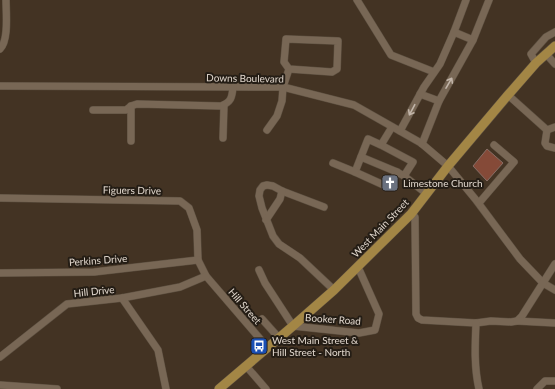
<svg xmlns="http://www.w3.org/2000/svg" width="555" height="389" font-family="Lato,sans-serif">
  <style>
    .building { fill: #854a38; stroke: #876e66 }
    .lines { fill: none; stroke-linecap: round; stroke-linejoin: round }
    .minor-casing { stroke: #5d5041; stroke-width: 8 }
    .major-casing { stroke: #5d5041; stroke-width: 10 }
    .minor { stroke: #786755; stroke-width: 7 }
    .major { stroke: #a38645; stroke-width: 9 }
    .oneway { stroke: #c2b5a9 }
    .labels { text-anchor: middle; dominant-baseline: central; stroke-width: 4; stroke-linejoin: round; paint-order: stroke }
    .street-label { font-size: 10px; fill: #e1d7cd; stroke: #241d15 }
    .poi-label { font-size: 10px; fill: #e1d7cd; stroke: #241d15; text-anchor: start }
  </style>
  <rect width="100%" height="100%" fill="#433323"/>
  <!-- building -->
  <polygon class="building" points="487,149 503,163 487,181 473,166"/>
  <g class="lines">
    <!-- minor casing -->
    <g class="minor-casing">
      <g id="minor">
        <polyline points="357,0 391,55 434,72"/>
        <polyline points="454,32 466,0"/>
        <polyline points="473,40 489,0"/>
        <path d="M0,49C9,40 6,13 6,0"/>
        <polyline points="546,54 555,64"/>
        <polyline points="536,63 531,54 546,37 555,32"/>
        <polyline points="0,86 283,87 354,105 421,143 448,166 476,200 520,259 543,283 555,290"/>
        <polyline points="420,94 439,101"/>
        <polyline points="508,95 547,130 555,127"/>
        <path d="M93,110H126L131,106L137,104L221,106C231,102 232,98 233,87"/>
        <polyline points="267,130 277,116 282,101 283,87 289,69 332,72 337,69 338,41 286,39 284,62 289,69"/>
        <polyline points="547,130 545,143 547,146 555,148"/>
        <polyline points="400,131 424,87 440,64 454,32 473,40 439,101 422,144"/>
        <polyline points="223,138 224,105"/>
        <polyline points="131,141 131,106"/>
        <polyline points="381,145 413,162 404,176 397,172 388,187 355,172 368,139 381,145 392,127"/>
        <polyline points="361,157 397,172"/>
        <polyline points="333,163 355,172"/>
        <polyline points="404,176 427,194"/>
        <polyline points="0,198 180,201 189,208 197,230 198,260 206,276 268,348"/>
        <polyline points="479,203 514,162 494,145"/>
        <polyline points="324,207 282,191 273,186 267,185 263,186 260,190 259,196 262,208 273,236 279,244 300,258 334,290"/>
        <polyline points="411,214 415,217 415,220 416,314 418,318 422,320 476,323 491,321 511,322 517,321 522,316 555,264"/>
        <polyline points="266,220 280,199 282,191"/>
        <polyline points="259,270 265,283 293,326 359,333 375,330 379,314 358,267"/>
        <polyline points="0,273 94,272 198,260"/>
        <polyline points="122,298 158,350 166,389"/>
        <polyline points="262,319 279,338"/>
        <polyline points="517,321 555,323"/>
        <path d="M476,323C475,346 474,367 479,389"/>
        <polyline points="0,357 67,304 122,298 180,287 206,276"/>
        <polyline points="246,366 266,389"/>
        <polyline points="0,385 57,389"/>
        <polyline points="537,389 545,381 555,381"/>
      </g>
    </g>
    <!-- major casing -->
    <g class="major-casing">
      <polyline id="major" points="219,389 293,326 334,290 411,214 448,166 508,95 536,63 555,46"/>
    </g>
    <!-- minor -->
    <use href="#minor" class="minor"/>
    <!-- major -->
    <use href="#major" class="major"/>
  </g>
  <!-- one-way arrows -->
  <defs><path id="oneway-shaft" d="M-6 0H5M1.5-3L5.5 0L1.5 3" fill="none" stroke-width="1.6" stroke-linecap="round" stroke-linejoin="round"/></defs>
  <g class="oneway">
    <use href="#oneway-shaft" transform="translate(449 83) rotate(-60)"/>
    <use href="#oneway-shaft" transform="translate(412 110) rotate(118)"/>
  </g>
  <!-- icons -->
  <defs>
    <g id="church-square" transform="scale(0.9)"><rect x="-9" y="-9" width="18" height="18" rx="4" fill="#6b7280" stroke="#241d15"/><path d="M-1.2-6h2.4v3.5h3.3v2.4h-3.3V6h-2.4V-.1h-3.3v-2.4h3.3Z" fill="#fff"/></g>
    <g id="bus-square" transform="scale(0.9)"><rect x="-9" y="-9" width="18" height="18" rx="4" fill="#1a4fb4" stroke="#241d15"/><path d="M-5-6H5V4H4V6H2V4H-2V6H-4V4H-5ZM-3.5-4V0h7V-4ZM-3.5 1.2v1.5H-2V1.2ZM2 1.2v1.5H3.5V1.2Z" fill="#fff"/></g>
  </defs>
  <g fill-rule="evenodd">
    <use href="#church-square" x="390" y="183"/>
    <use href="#bus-square" x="259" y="346"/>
  </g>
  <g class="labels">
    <!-- street labels -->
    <g class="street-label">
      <text transform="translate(245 78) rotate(1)">Downs Boulevard</text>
      <text transform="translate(132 190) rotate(1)">Figuers Drive</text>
      <text transform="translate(380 228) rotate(-46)">West Main Street</text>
      <text transform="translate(98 260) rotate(-4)">Perkins Drive</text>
      <text transform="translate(94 291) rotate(-6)">Hill Drive</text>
      <text transform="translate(245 306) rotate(49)">Hill Street</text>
      <text transform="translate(333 319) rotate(4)">Booker Road</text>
    </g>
    <!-- poi labels -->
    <g class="poi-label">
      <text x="403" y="183">Limestone Church</text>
      <text x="272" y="340">West Main Street &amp;<tspan x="272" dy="12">Hill Street - North</tspan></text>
    </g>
  </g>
</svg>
